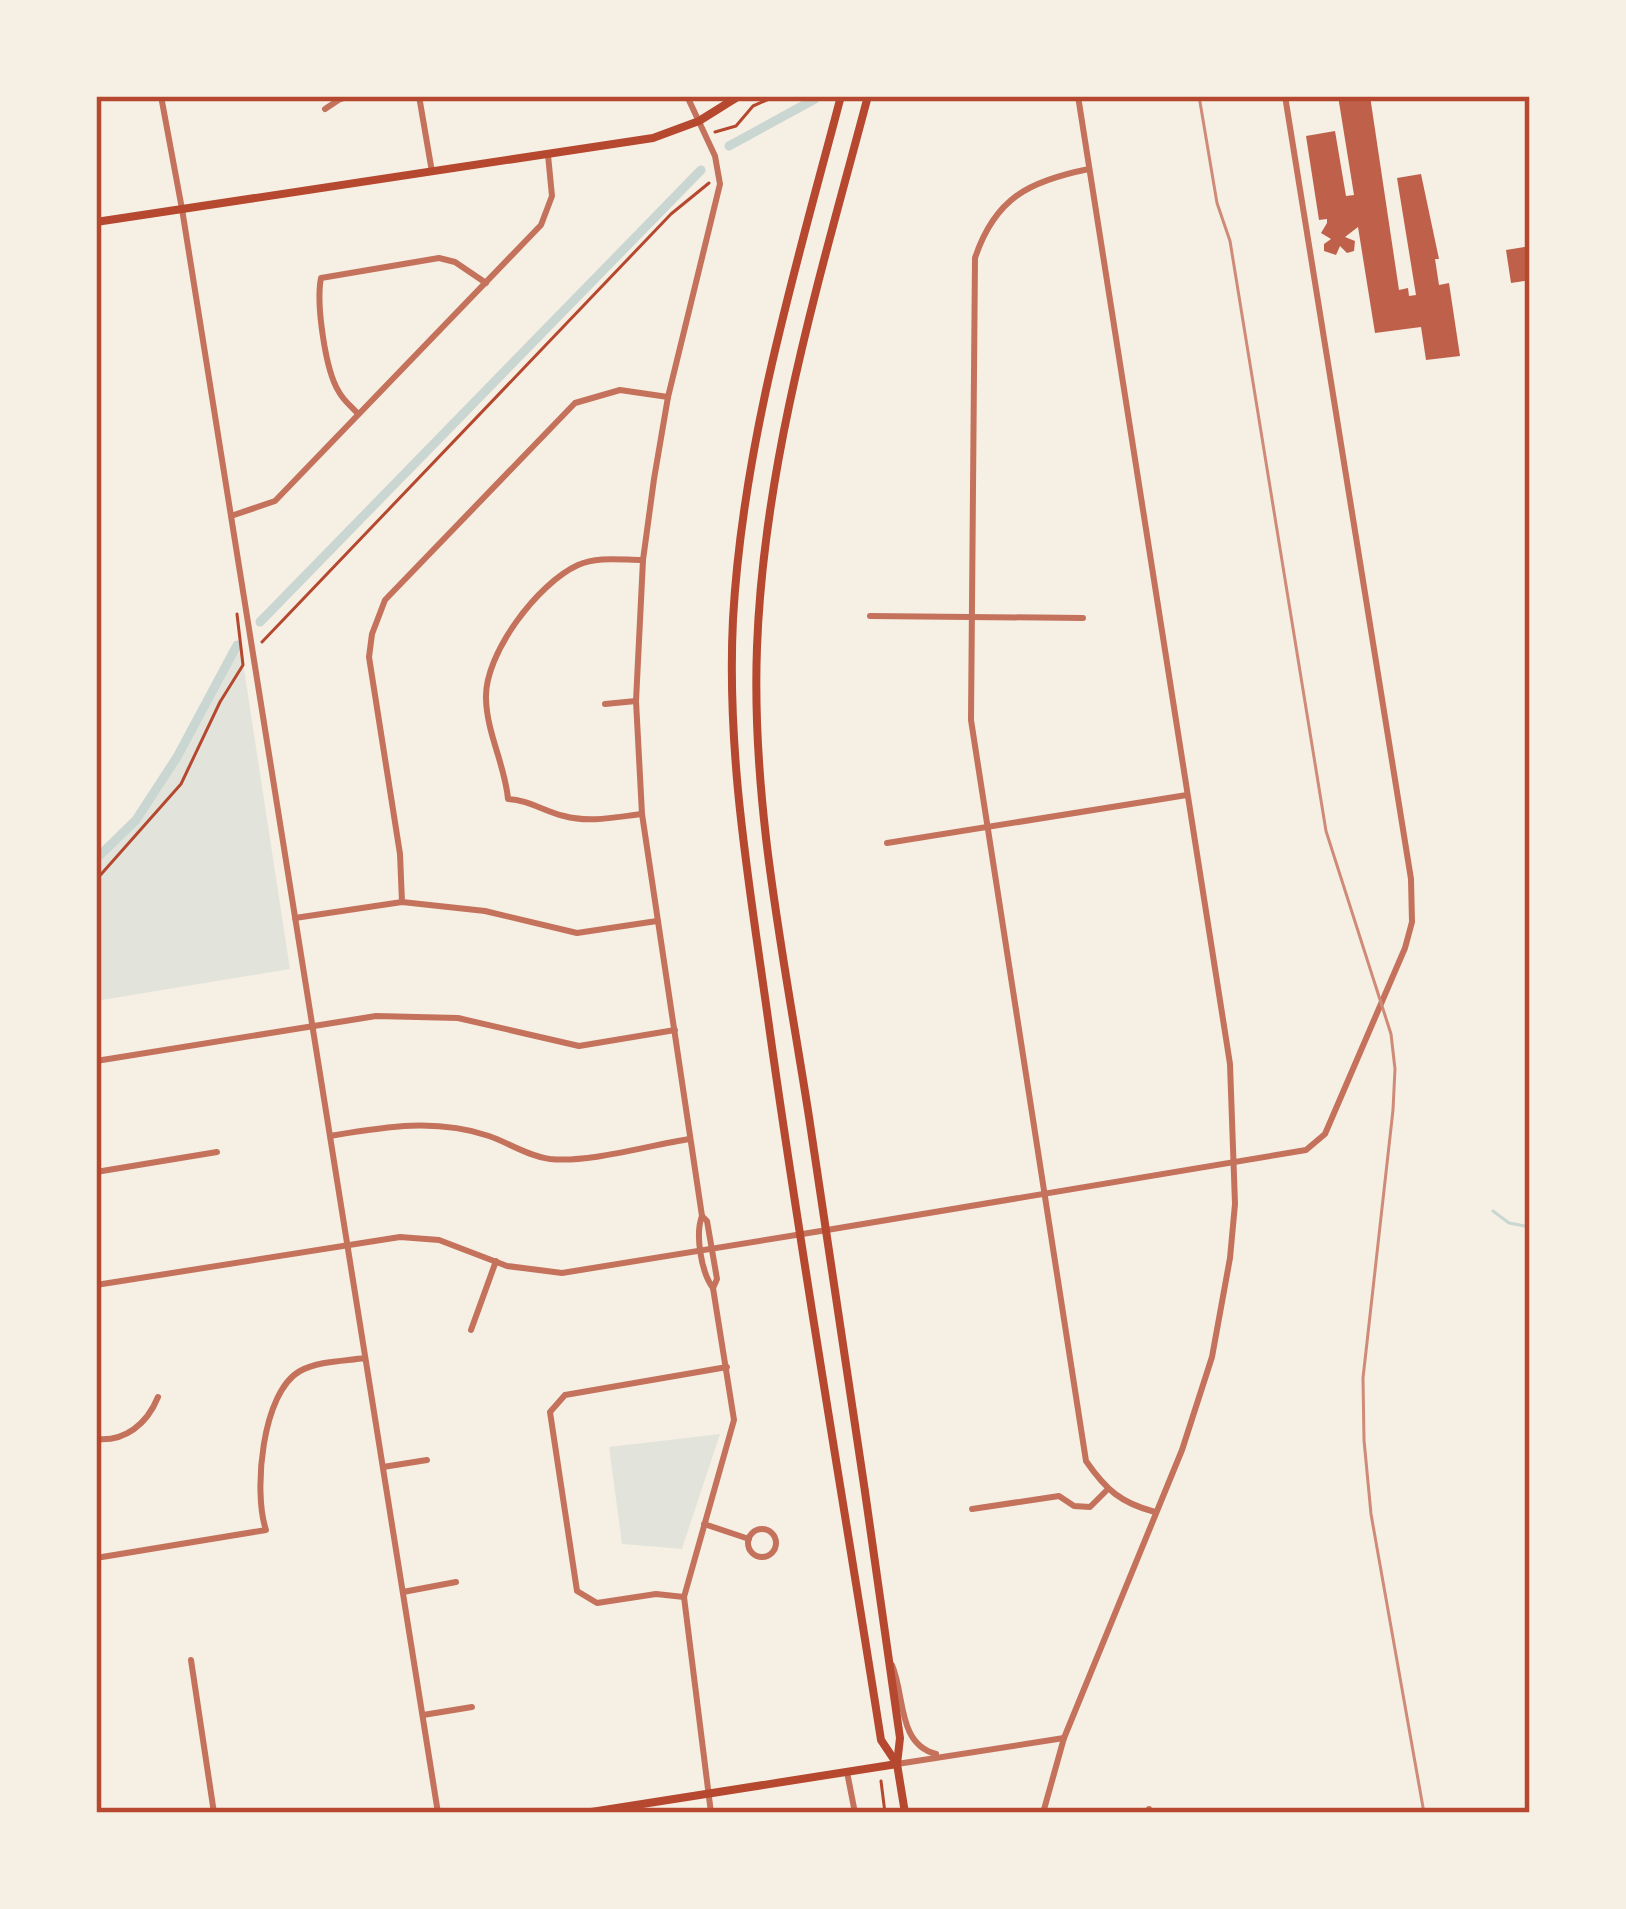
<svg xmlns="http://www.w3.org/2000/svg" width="1626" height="1909" font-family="'Roboto Condensed',sans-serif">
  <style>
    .green { fill: #e2e4dc }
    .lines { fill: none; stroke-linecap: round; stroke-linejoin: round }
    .stream { stroke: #c9d6d2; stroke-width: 3 }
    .canal { stroke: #c9d6d2; stroke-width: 9 }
    .building { fill: #bf614a }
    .path { stroke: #b5482f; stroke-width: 3 }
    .minor { stroke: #c5725c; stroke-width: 6 }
    .tertiary { stroke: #c5725c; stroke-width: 6 }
    .secondary { stroke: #b5482f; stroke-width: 8 }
    .rail { stroke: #cf8b77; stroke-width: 3 }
    .neatline { fill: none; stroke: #b5482f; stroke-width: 4.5 }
  </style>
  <rect width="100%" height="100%" fill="#f6efe4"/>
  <!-- green -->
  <g class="green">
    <polygon points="240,643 290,969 96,1001 96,859 136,820 177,757"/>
    <polygon points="720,1434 682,1549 622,1544 609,1447"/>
  </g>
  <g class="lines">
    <!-- stream -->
    <polyline class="stream" points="1493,1211 1509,1223 1530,1227"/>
    <!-- canal -->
    <g class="canal">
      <polyline points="729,146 815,99"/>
      <polyline points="260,622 701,170"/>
      <polyline points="96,859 136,820 177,757 237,645"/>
    </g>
  </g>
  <!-- building -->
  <g class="building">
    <polygon points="1338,96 1370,96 1399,290 1408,288 1409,296 1416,295 1397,178 1421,174 1439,259 1435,259 1439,285 1449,283 1460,356 1426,360 1421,327 1375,333 1358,227 1345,237 1355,241 1354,251 1347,253 1340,246 1336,255 1324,251 1324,244 1331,239 1321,233 1327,223 1327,219 1319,220 1306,136 1335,131 1346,196 1354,195"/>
    <polygon points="1530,246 1530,280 1511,283 1506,250"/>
  </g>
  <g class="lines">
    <!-- path -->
    <g class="path">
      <polyline points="715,132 736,126 753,106 776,96"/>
      <polyline points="262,642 671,214 709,183"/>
      <polyline points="96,880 181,784 220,702 243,665 237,614"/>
      <polyline points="881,1781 885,1813"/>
    </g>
    <!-- minor -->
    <g class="minor">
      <polyline points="161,96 182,209"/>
      <polyline points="419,96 432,172"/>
      <polyline points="687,96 715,156 720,184 668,397 654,479 643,560 636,701 642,814 702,1216 707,1221 717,1279 713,1288"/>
      <polyline points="325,109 340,99 352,96"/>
      <path d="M1089,169C1029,181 995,198 975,258L971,720L1086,1461C1106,1490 1121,1503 1155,1512"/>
      <path d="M358,414C352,407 343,400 339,392C325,370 316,303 321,278L439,258L455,262L486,283"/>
      <polyline points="231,516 275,501 541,225 552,196 548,155"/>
      <polyline points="870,616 1083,618"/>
      <polyline points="605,704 636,701"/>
      <path d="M642,814C616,817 589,823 564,816C543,811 529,800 508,799C505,765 487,734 486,699C484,654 538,583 578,565C598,556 621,560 643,560"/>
      <polyline points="887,843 1187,795"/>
      <polyline points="402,902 400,854 369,657 372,634 385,600 575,403 620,390 668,397"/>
      <polyline points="295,918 402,902 485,911 577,933 657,921"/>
      <polyline points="96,1061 376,1016 458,1018 579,1046 675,1030"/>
      <path d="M330,1136C384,1127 435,1118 489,1136C509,1143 528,1156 550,1159C591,1163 649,1145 690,1139"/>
      <polyline points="96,1172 217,1152"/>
      <path d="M702,1216C695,1234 701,1272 713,1288L734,1420L684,1597L711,1813"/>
      <polyline points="827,1230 1306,1150 1325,1134 1405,948 1412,922 1411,879 1285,96"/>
      <polyline points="471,1330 496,1261"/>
      <path d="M96,1439C125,1442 147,1424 158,1397"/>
      <polyline points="383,1467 427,1460"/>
      <polyline points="972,1509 1059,1496 1074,1506 1090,1507 1106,1491"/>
      <polyline points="704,1524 749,1539"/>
      <circle cx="762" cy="1543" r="14"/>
      <path d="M96,1558L266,1530C253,1492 262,1392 300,1371C318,1361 345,1361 365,1358"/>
      <polyline points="403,1592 456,1582"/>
      <polyline points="684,1597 656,1594 597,1603 577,1591 550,1412 565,1395 727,1367"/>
      <polyline points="191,1660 214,1813"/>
      <polyline points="423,1715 472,1707"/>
      <polyline points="847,1772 855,1813"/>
      <polyline points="1043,1813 1064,1738 1182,1450 1212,1357 1230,1258 1235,1204 1230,1064 1078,96"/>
      <polyline points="1149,1813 1149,1809"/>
    </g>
    <!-- tertiary -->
    <g class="tertiary">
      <polyline points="182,209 438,1813"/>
      <polyline points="96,1285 400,1237 439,1240 507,1266 562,1273 827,1230"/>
      <path d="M892,1665C905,1695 897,1744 936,1754"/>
      <polyline points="897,1764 1064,1738"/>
    </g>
    <!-- secondary -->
    <g class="secondary">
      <path d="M841,96C796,267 743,441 733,619C726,759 751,894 770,1033C803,1269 844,1504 881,1740L897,1764"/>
      <path d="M868,96C820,277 764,459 757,647C751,805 785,962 809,1117C841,1323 871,1531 900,1738L897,1764L905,1813"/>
      <polyline points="96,222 653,138 699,121 739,96"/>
      <polyline points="585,1813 897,1764"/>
    </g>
    <!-- rail -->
    <polyline class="rail" points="1199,96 1217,203 1230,241 1326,831 1391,1034 1395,1069 1393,1110 1363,1378 1364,1440 1371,1514 1424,1813"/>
  </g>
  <!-- border -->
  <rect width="1626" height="1909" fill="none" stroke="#f6efe4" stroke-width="198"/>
  <rect x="99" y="99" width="1428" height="1711" class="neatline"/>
</svg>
